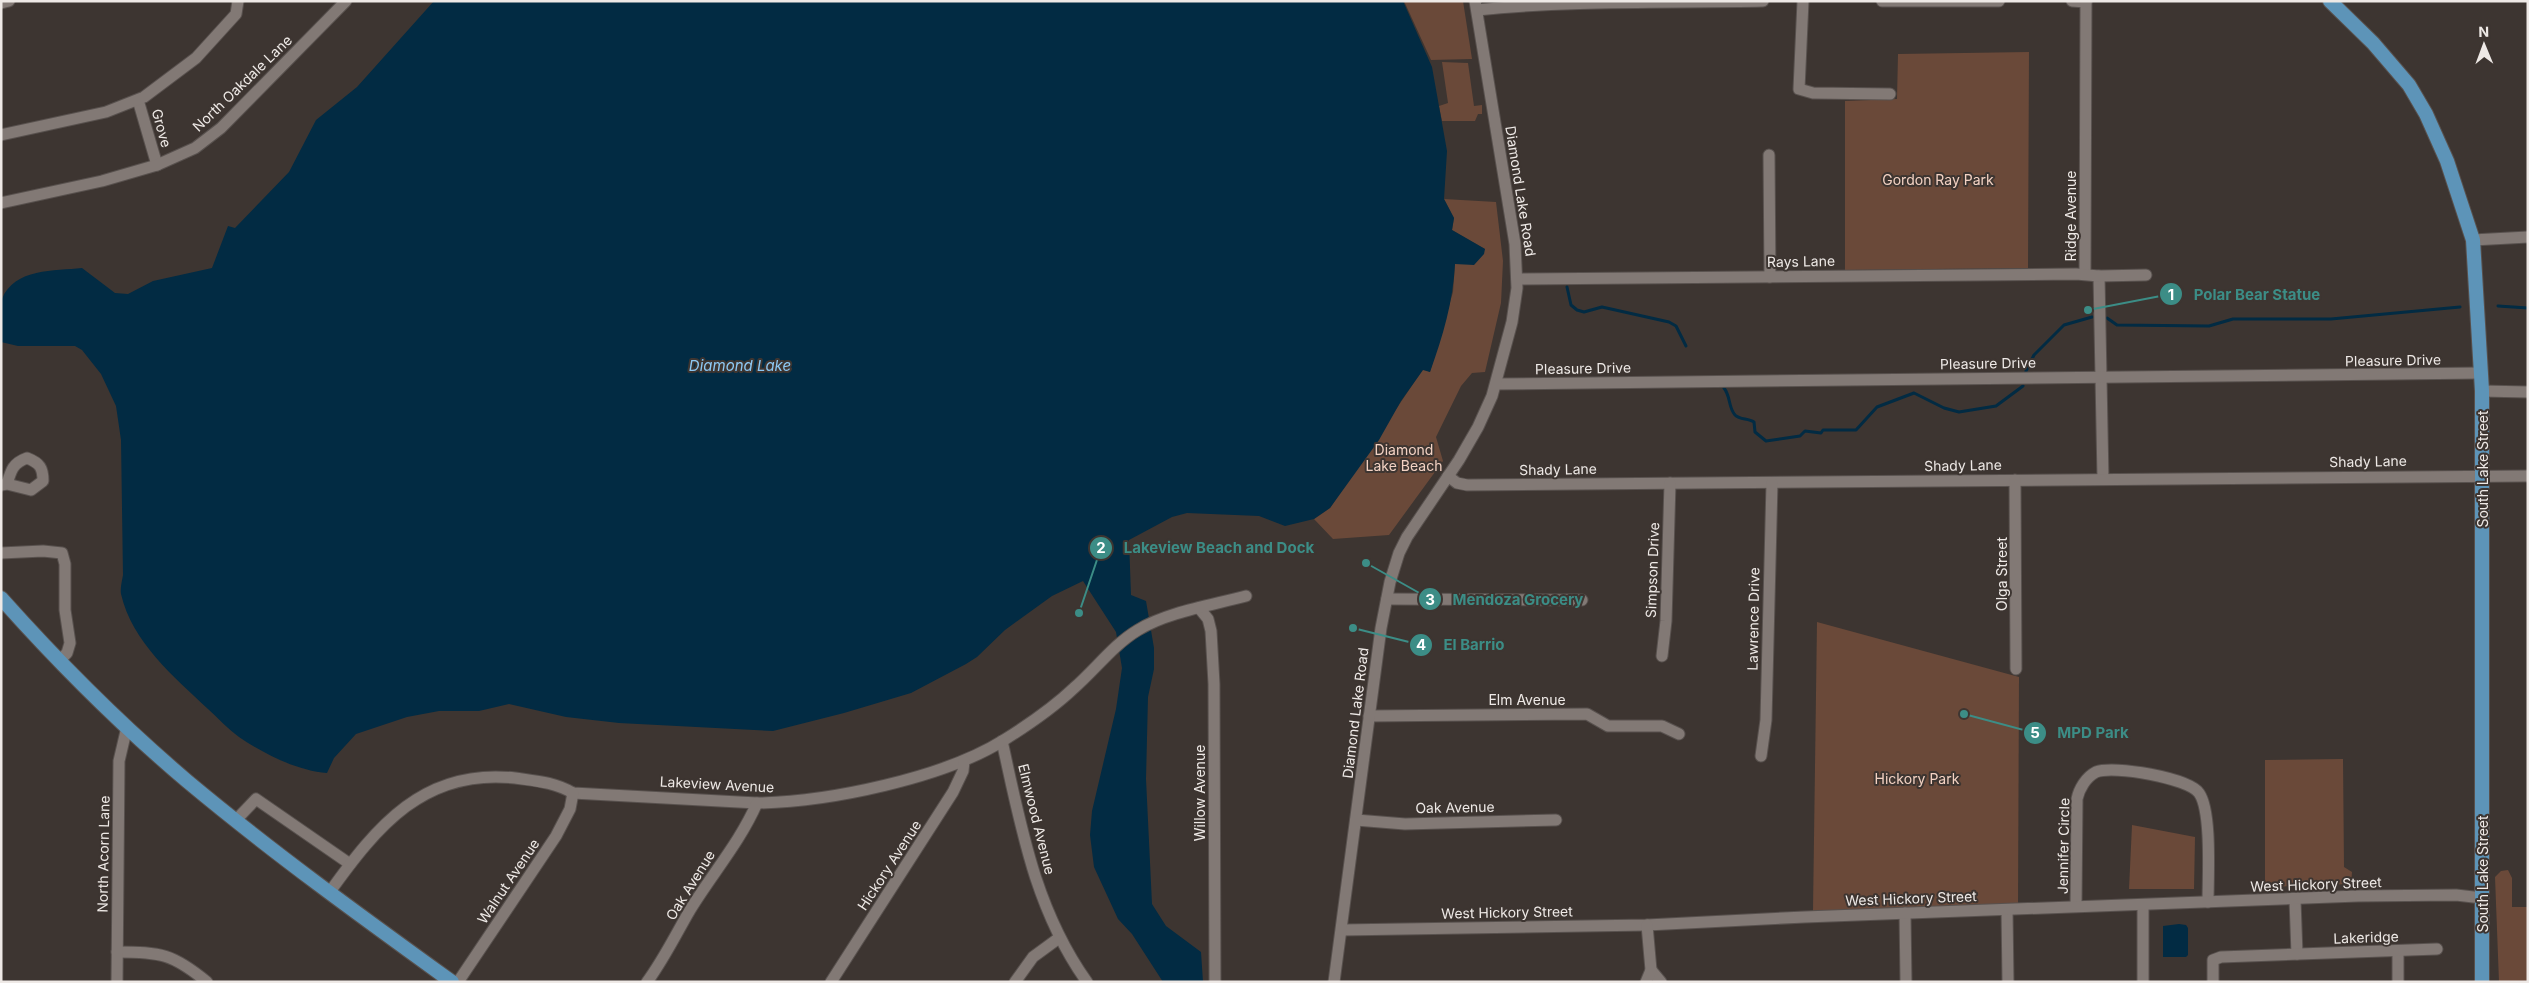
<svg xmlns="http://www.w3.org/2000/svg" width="2529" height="983" font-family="Inter,sans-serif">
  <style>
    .green { fill: #6a4939 }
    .water { fill: #022b43 }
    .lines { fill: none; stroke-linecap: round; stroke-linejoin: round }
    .stream { stroke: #022b43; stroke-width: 3 }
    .minor-casing { stroke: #58514e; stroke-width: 13 }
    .primary-casing { stroke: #58514e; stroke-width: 16 }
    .minor { stroke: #827975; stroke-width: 11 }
    .primary { stroke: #5d94b8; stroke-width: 14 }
    .labels { text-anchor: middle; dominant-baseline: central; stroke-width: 4; stroke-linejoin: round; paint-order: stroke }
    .street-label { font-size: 14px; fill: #eee9e6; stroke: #3d3531 }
    .park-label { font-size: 14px; fill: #f3d2c3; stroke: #3d3531 }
    .water-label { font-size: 15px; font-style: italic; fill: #8dc8f3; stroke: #3d3531 }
    .leader { fill: none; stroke: #3c8d86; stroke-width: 2 }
    .callout-dot { fill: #3c8d86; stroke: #3d3531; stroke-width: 2 }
    .mark-label { font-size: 15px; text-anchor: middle; font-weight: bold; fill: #fff }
    .callout-label { font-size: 15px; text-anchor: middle; font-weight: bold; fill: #3c8d86; stroke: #3d3531; stroke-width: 4; stroke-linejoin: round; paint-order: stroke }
  </style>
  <rect width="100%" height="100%" fill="#3d3531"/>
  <!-- green -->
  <g class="green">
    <polygon points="1404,1 1463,1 1472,59 1431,60"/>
    <polygon points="2029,52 2028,268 1845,270 1845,101 1897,99 1898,54"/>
    <polygon points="1442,62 1468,63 1474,106 1482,105 1482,114 1478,114 1475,121 1442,121 1439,106 1448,103"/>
    <polygon points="1444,199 1496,202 1503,261 1501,303 1485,372 1472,373 1461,386 1436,437 1443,461 1389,535 1333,539 1314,519 1330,508 1423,369 1430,372 1453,292 1455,264 1485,249 1452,230 1454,218"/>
    <polygon points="1817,622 2019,677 2018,904 1813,911"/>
    <polygon points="2343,759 2344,867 2352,872 2351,884 2265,887 2265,760"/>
    <polygon points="2132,825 2195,837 2194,889 2129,889"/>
    <polygon points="2508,870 2512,878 2512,907 2528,907 2528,982 2499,982 2495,877 2501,871"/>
  </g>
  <!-- water -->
  <g class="water">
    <path d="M434,1H1403L1432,67L1447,151L1444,199L1454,218L1452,230L1485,249L1484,254L1474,265L1455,264C1453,302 1443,336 1430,372L1423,370L1401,401L1379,440L1330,508L1314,519L1285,526L1259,516L1187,513L1172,517L1129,540L1131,595L1146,601L1154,648V669L1148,697L1146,779L1152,904L1166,926L1201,952L1203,982H1163L1132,934L1118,919L1094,867L1090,835L1092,811L1116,709L1122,668L1116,632L1083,581L1052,596L1005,630L977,657L966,664L911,693L844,713L773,731L619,723L566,717L509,704L479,711H439L407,717L356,734L334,758L327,773C298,771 264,754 239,737C228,729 218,718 208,709C174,677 132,642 121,594C120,588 122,581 123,575L121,440L116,406L101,374L82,350L75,346H18L1,342C1,332 0,307 2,299C14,268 55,271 82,268L115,293L128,294L153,281L212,268L228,226L235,228L289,172L316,120L357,87Z"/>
    <polygon points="2179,924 2186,925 2188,928 2188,955 2186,957 2163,957 2163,926"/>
  </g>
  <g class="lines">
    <!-- stream -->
    <g class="stream">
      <polyline points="1567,287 1571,305 1577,310 1584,312 1602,307 1669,322 1676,326 1686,346"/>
      <polyline points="2498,306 2528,308"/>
      <polyline points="2107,318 2117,325 2209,326 2233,319 2331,319 2460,307"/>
      <polyline points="2026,371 2034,355 2064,325 2092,317"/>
      <path d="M1724,388C1731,397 1728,407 1735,415C1740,420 1748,418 1754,422L1755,432L1766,441L1800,436L1805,431L1821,433L1823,430H1856L1877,407L1914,393L1944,408L1959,412L1996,406L2023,386"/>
    </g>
    <!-- minor casing -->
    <g class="minor-casing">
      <g id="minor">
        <polyline points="1803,1 1799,89 1813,93 1890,94"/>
        <polyline points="1882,1 1999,1"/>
        <polyline points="2072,1 2086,2"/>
        <polyline points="1,3 9,1"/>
        <path d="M1477,10C1571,0 1668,3 1763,1"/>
        <polyline points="138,100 157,165"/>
        <polyline points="1,135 106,112 144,97 196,58 236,14 238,1"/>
        <polyline points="1769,155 1770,277"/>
        <polyline points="1,203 102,181 157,165 195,148 221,128 346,1"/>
        <polyline points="2473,240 2528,237"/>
        <polyline points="2085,274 2086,1"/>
        <polyline points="2099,276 2103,479"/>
        <polyline points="1517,279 2076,274 2099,276 2146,275"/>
        <polyline points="1496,384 2481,373"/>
        <polyline points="2482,391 2528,392"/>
        <polyline points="1448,476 1457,483 1467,485 2528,476"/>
        <polyline points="2015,480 2016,669"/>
        <path d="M1,485L7,484L31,490L43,481C43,468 40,463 27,458C13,463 11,470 7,484"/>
        <polyline points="1,553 43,551 62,553 65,564 65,610 70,643 67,653 59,661"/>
        <polyline points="1387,599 1582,600"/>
        <polyline points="1199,608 1208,619 1211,631 1214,684 1215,982"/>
        <polyline points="1662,656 1666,621 1670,483"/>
        <polyline points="1369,716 1587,714 1608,726 1662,726 1679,734"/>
        <path d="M1002,741C1021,827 1035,909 1087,982"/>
        <polyline points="1761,756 1766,720 1772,483"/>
        <polyline points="236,820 256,799 350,864"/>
        <polyline points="1356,820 1405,824 1556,820"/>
        <path d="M329,893C377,826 424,768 515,778C536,781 554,782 573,793L757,803C828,802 944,778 1004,740C1028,725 1053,708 1074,688C1096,669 1113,645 1138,630C1167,612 1213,605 1246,596"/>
        <polyline points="2295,900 2297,954"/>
        <polyline points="2143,905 2143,982"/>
        <path d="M2076,906L2077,799C2079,789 2086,777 2096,772C2114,765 2188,778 2199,793C2212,811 2208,878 2208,902"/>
        <polyline points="2007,910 2008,982"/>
        <polyline points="1905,913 1906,982"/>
        <polyline points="1342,930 1647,925 1805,917 2358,896 2456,895 2482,898"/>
        <polyline points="2398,951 2398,982"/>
        <path d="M117,952C161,952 173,954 207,982"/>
        <polyline points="1651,970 1661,982"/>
        <polyline points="117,982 119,761 127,727"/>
        <polyline points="458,982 556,836 570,809 573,793"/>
        <path d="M647,982C664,959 676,934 690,910C712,874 740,842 757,803"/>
        <polyline points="831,982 953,792 963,771 964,761"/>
        <polyline points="1015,982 1033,957 1059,938"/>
        <polyline points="1334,982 1381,628 1390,582 1399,553 1407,537 1459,460 1478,427 1492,396 1512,322 1517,288 1515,244 1475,1"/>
        <polyline points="1646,982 1651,970 1647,925"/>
        <polyline points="2213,982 2213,960 2221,957 2437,949"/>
      </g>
    </g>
    <!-- primary casing -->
    <g class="primary-casing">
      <g id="primary">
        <polyline points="2330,1 2373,43 2409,85 2426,114 2447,161 2473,240 2482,391 2482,982"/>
        <path d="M1,598C59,663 121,725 187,781C272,852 362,917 452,982"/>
      </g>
    </g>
    <!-- minor -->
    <use href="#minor" class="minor"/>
    <!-- primary -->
    <use href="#primary" class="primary"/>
  </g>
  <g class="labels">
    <!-- street labels -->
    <g class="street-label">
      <text transform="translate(242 83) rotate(-44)">North Oakdale Lane</text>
      <text transform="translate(162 128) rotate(75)">Grove</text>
      <text transform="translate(1521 191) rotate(81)">Diamond Lake Road</text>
      <text transform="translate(2070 216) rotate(-90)">Ridge Avenue</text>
      <text transform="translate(1801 261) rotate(-1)">Rays Lane</text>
      <text transform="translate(2393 360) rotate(-1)">Pleasure Drive</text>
      <text transform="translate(1988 363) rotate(-1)">Pleasure Drive</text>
      <text transform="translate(1583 368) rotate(-1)">Pleasure Drive</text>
      <text transform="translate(2368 461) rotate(-1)">Shady Lane</text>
      <text transform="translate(1963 465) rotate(-1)">Shady Lane</text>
      <text transform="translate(1558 469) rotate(-1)">Shady Lane</text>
      <text transform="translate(2482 469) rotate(-90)">South Lake Street</text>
      <text transform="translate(1652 570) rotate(-88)">Simpson Drive</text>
      <text transform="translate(2001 574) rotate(-90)">Olga Street</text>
      <text transform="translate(1753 619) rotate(-89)">Lawrence Drive</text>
      <text x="1527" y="699">Elm Avenue</text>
      <text transform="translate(1355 713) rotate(-83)">Diamond Lake Road</text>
      <text transform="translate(717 784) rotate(3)">Lakeview Avenue</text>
      <text transform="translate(1199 793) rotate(-90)">Willow Avenue</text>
      <text transform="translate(1455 807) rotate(-1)">Oak Avenue</text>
      <text transform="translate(1037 819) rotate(76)">Elmwood Avenue</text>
      <text transform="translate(2063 846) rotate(-89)">Jennifer Circle</text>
      <text transform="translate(103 854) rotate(-89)">North Acorn Lane</text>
      <text transform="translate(889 865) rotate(-57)">Hickory Avenue</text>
      <text transform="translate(2482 874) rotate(-90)">South Lake Street</text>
      <text transform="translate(508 881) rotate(-56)">Walnut Avenue</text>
      <text transform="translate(2316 884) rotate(-2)">West Hickory Street</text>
      <text transform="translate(690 885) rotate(-58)">Oak Avenue</text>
      <text transform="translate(1911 898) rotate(-2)">West Hickory Street</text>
      <text transform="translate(1507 912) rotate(-1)">West Hickory Street</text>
      <text transform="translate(2366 937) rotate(-2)">Lakeridge</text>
    </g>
    <!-- park labels -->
    <g class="park-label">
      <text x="1938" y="179">Gordon Ray Park</text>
      <text x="1404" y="449">Diamond<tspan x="1404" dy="16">Lake Beach</tspan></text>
      <text x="1917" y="778">Hickory Park</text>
    </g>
    <!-- water labels -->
    <g class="water-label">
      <text x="740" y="365">Diamond Lake</text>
    </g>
  </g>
  <!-- callouts -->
  <path class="leader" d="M2088 310L2171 294M1079 613L1101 548M1366 563L1430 599M1353 628L1421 645M1964 714L2035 733"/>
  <g class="callout-dot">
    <circle cx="2088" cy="310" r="5"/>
    <circle cx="1079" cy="613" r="5"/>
    <circle cx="1366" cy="563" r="5"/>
    <circle cx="1353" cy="628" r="5"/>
    <circle cx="1964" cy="714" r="5"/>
    <circle cx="2171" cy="294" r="12"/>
    <circle cx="1101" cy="548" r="12"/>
    <circle cx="1430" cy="599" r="12"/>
    <circle cx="1421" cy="645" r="12"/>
    <circle cx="2035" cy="733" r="12"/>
  </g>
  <g class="mark-label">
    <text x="2171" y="300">1</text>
    <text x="1101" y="553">2</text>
    <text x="1430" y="605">3</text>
    <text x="1421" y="650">4</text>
    <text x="2035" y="738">5</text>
  </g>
  <g class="callout-label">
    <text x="2257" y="300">Polar Bear Statue</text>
    <text x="1219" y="553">Lakeview Beach and Dock</text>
    <text x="1518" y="605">Mendoza Grocery</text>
    <text x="1474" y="650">El Barrio</text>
    <text x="2093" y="738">MPD Park</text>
  </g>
  <!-- border -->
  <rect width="2529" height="983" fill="none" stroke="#eee9e6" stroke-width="5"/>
  <!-- north arrow -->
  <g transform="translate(2484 45) rotate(359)" stroke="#3d3531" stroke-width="4" paint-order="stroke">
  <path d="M0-4L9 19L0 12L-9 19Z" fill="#eee9e6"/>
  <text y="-8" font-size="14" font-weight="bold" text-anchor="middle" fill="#eee9e6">N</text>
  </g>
</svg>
